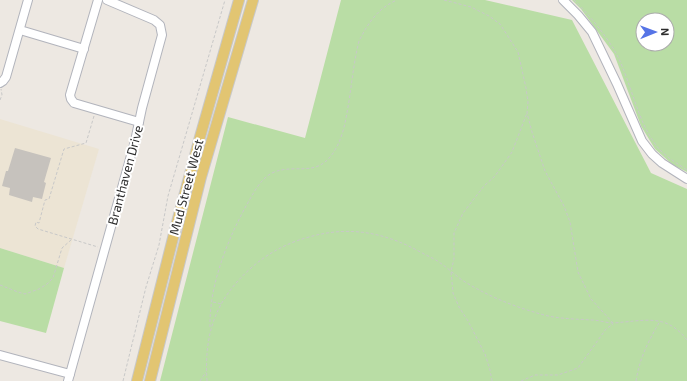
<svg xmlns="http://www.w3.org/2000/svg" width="687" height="381" font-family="'Exo 2',sans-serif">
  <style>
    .education { fill: #ece4d4 }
    .green { fill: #b9dda5; fill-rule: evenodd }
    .building { fill: #c6c2bd }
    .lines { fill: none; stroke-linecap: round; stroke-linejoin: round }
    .minor-casing { stroke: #b2b4bc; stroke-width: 10 }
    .major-casing { stroke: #c8c8c8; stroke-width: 12 }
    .path { stroke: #c8c8c8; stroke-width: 1; stroke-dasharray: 3 2; stroke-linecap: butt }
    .minor { stroke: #fff; stroke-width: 8 }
    .major { stroke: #e2c572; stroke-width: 10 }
    .labels { text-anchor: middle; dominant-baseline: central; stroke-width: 4; stroke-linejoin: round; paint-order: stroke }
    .street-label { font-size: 13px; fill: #2d2d2d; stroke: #fff }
  </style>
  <rect width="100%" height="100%" fill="#ede8e2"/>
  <!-- education -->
  <polygon class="education" points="0,119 99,149 64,268 0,248"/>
  <!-- green -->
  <g class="green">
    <polygon points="341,0 485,0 572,20 651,173 687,189 687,381 160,381 228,117 305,138"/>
    <path d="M572,0H687V172L673,165L655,149L641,126L614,54L581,9ZM643,20H667V44H643Z"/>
    <polygon points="0,248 64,268 46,333 0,321"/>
  </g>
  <!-- building -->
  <polygon class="building" points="15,148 51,158 44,182 46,183 42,199 33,197 32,202 9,195 10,188 2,186 6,171 8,171"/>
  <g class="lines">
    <!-- minor casing -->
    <g class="minor-casing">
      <g id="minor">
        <polyline points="98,0 70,95 71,99 74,103 139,122"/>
        <polyline points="563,0 578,15 592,32 617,84 642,141 652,154 662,163 687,179"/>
        <polyline points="20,30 84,49"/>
        <polyline points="0,83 3,81 6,77 28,0"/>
        <polyline points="0,355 70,374"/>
        <polyline points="68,381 135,141 142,108 162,35 160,25 154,20 107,0"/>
      </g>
    </g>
    <!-- major casing -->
    <g class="major-casing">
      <g id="major">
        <polyline points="137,381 176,226 200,137 239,0"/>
        <polyline points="150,381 201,177 253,0"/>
      </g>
    </g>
    <!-- path -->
    <g class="path">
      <polyline points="444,0 471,7 489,16 500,24 518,52 526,88 528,102 527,113 532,132 545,171 564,206 570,222 578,272 591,299 613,323"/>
      <path d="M574,0C590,16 606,35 617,55C632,84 638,126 660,150C668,158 678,164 687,170"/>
      <polyline points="0,100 2,95 1,89"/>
      <polyline points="94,116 86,143 64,149 49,199 45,200 39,223 36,222 35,226 38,229 98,247"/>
      <polyline points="0,285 18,292 25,294 39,289 47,284 53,278 62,248 71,240"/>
      <polyline points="213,302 222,304"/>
      <path d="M210,327C209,286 227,241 246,206C253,194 260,179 272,173C296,162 317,180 335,150C344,135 346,118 349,101C352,81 354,61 359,41C368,23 378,8 397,0"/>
      <polyline points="123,381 146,287 159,245 168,196 225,0"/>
      <polyline points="200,381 206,372"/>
      <path d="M207,381C204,334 215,300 251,268C268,253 287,243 309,237C351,225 387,233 424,254C430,257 437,260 443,265C449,269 455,275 462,280C487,296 515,307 544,315C560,319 576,319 592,320C599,320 606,323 613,323C617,323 621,322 625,322C652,319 669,317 687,340"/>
      <polyline points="492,381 490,370 485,354 468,321 459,307 453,293 451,271 454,259 454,233 463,213 484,186 495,176 512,152 527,113"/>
      <polyline points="521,381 535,375 558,375 578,368 606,329 613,324"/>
      <path d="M636,381C640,357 648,342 660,321"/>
    </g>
    <!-- minor -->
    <use href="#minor" class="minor"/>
    <!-- major -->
    <use href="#major" class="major"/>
  </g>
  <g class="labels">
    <!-- street labels -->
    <g class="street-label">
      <text transform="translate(125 175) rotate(-75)">Branthaven Drive</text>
      <text transform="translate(186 187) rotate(-75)">Mud Street West</text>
    </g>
  </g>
  <!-- north arrow -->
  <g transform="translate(655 32) rotate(89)"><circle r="19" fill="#ffffff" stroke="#ababab"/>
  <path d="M0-3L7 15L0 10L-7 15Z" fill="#5674e6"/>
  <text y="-6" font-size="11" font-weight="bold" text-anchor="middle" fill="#2d2d2d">N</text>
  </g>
</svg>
